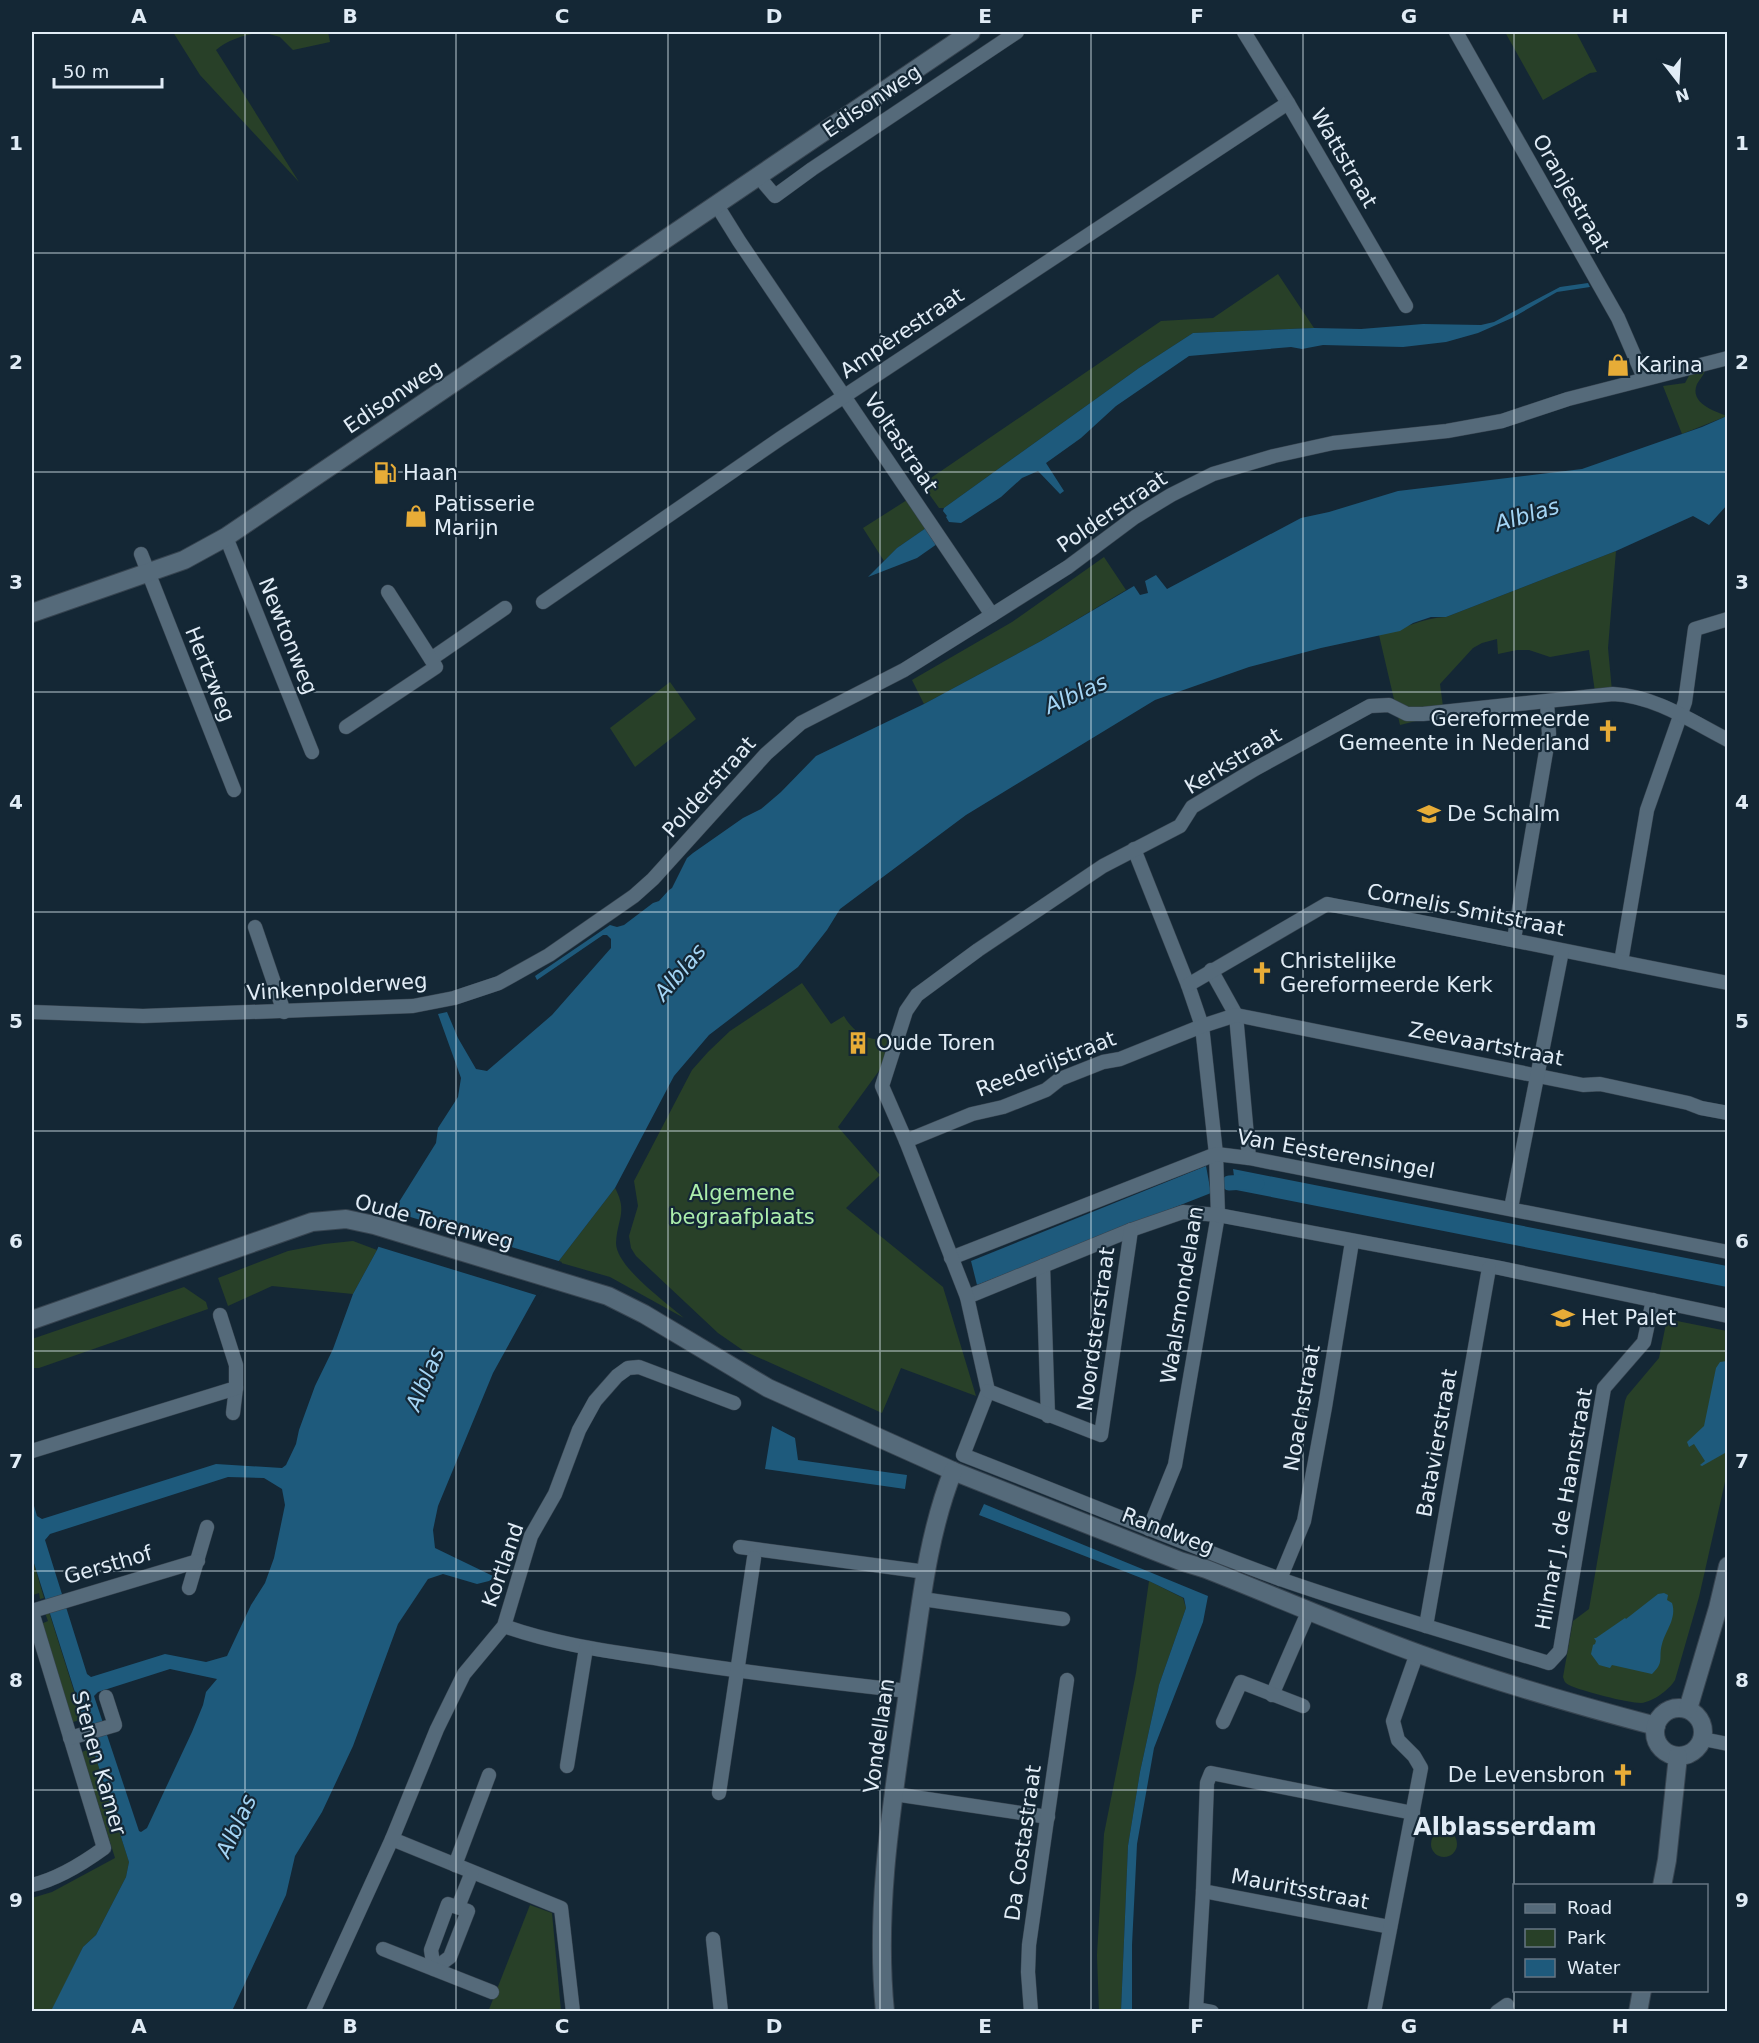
<svg xmlns="http://www.w3.org/2000/svg" width="1759" height="2043" font-family="'DejaVu Sans',sans-serif">
  <style>
    .green { fill: #284028 }
    .water { fill: #1e5a7c; fill-rule: evenodd }
    .pier { fill: #142735 }
    .lines { fill: none; stroke-linecap: round; stroke-linejoin: round }
    .canal { stroke: #1e5a7c; stroke-width: 15 }
    .minor-casing { stroke: #374450; stroke-width: 15 }
    .tertiary-casing { stroke: #374450; stroke-width: 20 }
    .minor { stroke: #556a7a; stroke-width: 14 }
    .tertiary { stroke: #556a7a; stroke-width: 18 }
    .grid { fill: none; stroke: #e1ecf6; stroke-width: 1.5; stroke-opacity: 0.55 }
    .labels { text-anchor: middle; dominant-baseline: central; stroke-width: 4.5; stroke-linejoin: round; paint-order: stroke }
    .street-label { font-size: 21px; fill: #e1ecf6; stroke: #142735 }
    .poi-label { font-size: 21px; fill: #e1ecf6; stroke: #142735; text-anchor: start }
    .park-label { font-size: 21px; fill: #aceeac; stroke: #142735 }
    .water-label { font-size: 22px; font-style: italic; fill: #a4d5f5; stroke: #142735 }
    .quarter-label { font-size: 24px; font-weight: bold; fill: #e1ecf6; stroke: #142735 }
    .neatline { fill: none; stroke: #e1ecf6; stroke-width: 2 }
    .grid-label { font-size: 20px; text-anchor: middle; font-weight: bold; fill: #e1ecf6 }
  </style>
  <rect width="100%" height="100%" fill="#142735"/>
  <!-- green -->
  <g class="green">
    <path d="M173,32H261C245,35 229,39 216,50L299,182L200,75Z"/>
    <polygon points="262,32 328,32 330,42 293,50 280,37"/>
    <polygon points="1505,32 1576,32 1597,72 1590,73 1543,100"/>
    <polygon points="1278,274 1314,328 1193,333 1139,368 944,508 939,508 922,484 1161,321 1213,318"/>
    <path d="M1705,371C1703,376 1700,379 1697,384C1689,403 1714,411 1727,416L1682,434L1663,386L1685,383L1690,374Z"/>
    <polygon points="907,500 926,528 897,548 884,561 863,528"/>
    <path d="M1616,551L1608,648L1612,691L1595,692L1589,650L1550,657L1529,650H1517L1498,654L1497,639L1482,643L1473,648L1440,684L1444,714L1400,725L1379,635C1402,630 1421,618 1446,617Z"/>
    <polygon points="1104,557 1126,590 1041,641 924,704 912,680 1012,622"/>
    <polygon points="670,682 696,719 635,767 610,728"/>
    <path d="M802,983L831,1024L844,1016C851,1029 868,1043 883,1038C888,1036 892,1033 896,1030L884,1064L838,1127L880,1175L846,1208L943,1287L976,1396L901,1368L882,1413L744,1351L718,1333L636,1256L631,1248L629,1236L638,1206L634,1181L692,1070L708,1052L730,1031Z"/>
    <path d="M615,1188C628,1212 617,1219 616,1243C616,1267 667,1303 684,1318L610,1277L558,1262Z"/>
    <polygon points="353,1241 377,1250 353,1294 272,1286 228,1306 218,1278 288,1251 324,1244"/>
    <polygon points="184,1287 206,1302 208,1309 39,1368 32,1368 32,1339"/>
    <path d="M1667,1319L1727,1331V1473L1699,1597L1675,1680C1670,1689 1653,1702 1641,1703C1628,1703 1581,1691 1569,1685C1564,1682 1565,1682 1563,1677L1573,1621L1589,1609L1625,1401L1627,1396L1659,1358Z"/>
    <polygon points="32,1557 44,1598 40,1599 39,1593 33,1595 32,1591"/>
    <polygon points="1149,1581 1183,1598 1186,1608 1159,1685 1140,1772 1128,1846 1121,2011 1099,2012 1097,1955 1104,1834 1136,1673"/>
    <polygon points="49,1612 85,1726 82,1727 80,1720 73,1722 41,1624 48,1621 45,1613"/>
    <polygon points="90,1739 129,1862 126,1877 96,1935 83,1947 53,2009 51,2011 32,2012 32,1898 52,1892 115,1858 82,1752 89,1749 87,1741"/>
    <circle cx="1444" cy="1844" r="13"/>
    <polygon points="530,1905 552,1913 561,2011 488,2012"/>
  </g>
  <!-- water -->
  <g class="water">
    <polygon points="1588,283 1590,287 1557,292 1512,318 1478,333 1446,342 1403,347 1323,345 1302,349 1291,347 1189,356 1116,406 1081,438 1046,463 1064,491 1060,494 1038,471 1022,478 1001,497 961,523 949,522 946,517 947,516 943,511 944,508 1139,368 1193,333 1314,328 1361,329 1423,324 1481,325 1494,322 1560,287"/>
    <path d="M1727,416V505L1709,525L1693,516L1616,551L1446,617H1431L1413,623L1400,631L1321,648L1249,667L1155,700L966,815L840,909L827,930L798,967L709,1035L674,1076L615,1188L558,1262L535,1297L493,1373L438,1506L433,1530L435,1548L495,1577L489,1581L477,1584L443,1574L428,1579L398,1624L353,1746L322,1812L295,1856L286,1895L232,2011H51L83,1947L96,1935L126,1877L129,1862L32,1557V1499L37,1516L42,1519L216,1464L282,1468L286,1465L296,1444L299,1430L315,1386L333,1349L353,1294L377,1250L394,1210L436,1143L438,1128L458,1097L461,1078L438,1014L447,1012L458,1038L476,1069L487,1071L552,1015L611,948V939L607,935H603L537,980L535,976L610,925L617,927L624,925L653,903L659,901L669,890L672,888L687,858L693,853L743,818L761,809L781,792L816,756L924,704L1041,641L1134,586L1140,595L1148,593L1145,581L1156,575L1167,589L1301,518L1329,512L1398,491L1582,469L1702,427ZM228,1477L264,1478L282,1489L285,1505L274,1558L265,1583L251,1605L227,1656L206,1662L165,1654L91,1677L87,1674L45,1540L50,1534ZM170,1669L217,1679L206,1692L203,1705L192,1732L147,1828L141,1832L139,1831L94,1696L98,1692Z"/>
    <polygon points="926,528 937,544 917,558 868,577 897,548"/>
    <polygon points="1206,1166 1211,1193 977,1285 971,1261"/>
    <polygon points="1233,1169 1727,1266 1727,1287 1236,1190"/>
    <polygon points="1727,1361 1728,1442 1725,1453 1702,1466 1700,1465 1705,1461 1694,1444 1689,1447 1687,1442 1704,1426 1716,1368 1720,1362"/>
    <polygon points="772,1426 795,1438 798,1460 907,1475 905,1489 765,1469"/>
    <polygon points="984,1504 1208,1596 1203,1622 1154,1748 1137,1844 1132,1945 1132,2011 1121,2011 1128,1846 1140,1772 1159,1685 1186,1608 1184,1598 1149,1581 979,1515"/>
    <path d="M1664,1593L1668,1595L1667,1600L1672,1603C1677,1618 1666,1630 1662,1644C1658,1658 1665,1662 1652,1674L1612,1665L1610,1668L1599,1665L1591,1654L1593,1645L1595,1644L1596,1641L1594,1638H1596L1625,1618L1626,1619L1658,1594Z"/>
  </g>
  <!-- pier -->
  <polygon class="pier" points="390,1211 562,1262 539,1296 376,1246"/>
  <g class="lines">
    <!-- canal -->
    <polyline class="canal" points="1229,1183 1245,1182 1257,1184"/>
    <!-- minor casing -->
    <g class="minor-casing">
      <g id="minor">
        <polyline points="1244,32 1288,103 1406,306"/>
        <polyline points="1456,32 1618,318 1644,378"/>
        <polyline points="758,176 775,196 812,169 1017,32"/>
        <polyline points="716,204 739,241 992,615"/>
        <polyline points="226,537 312,752"/>
        <polyline points="141,554 234,790"/>
        <polyline points="543,602 781,438 1288,103"/>
        <polyline points="431,659 505,608"/>
        <polyline points="346,727 436,667 388,592"/>
        <polyline points="1134,849 1188,985 1202,1026 1216,1154 1218,1215 1175,1465 1149,1529"/>
        <polyline points="255,927 284,1012"/>
        <polyline points="1514,939 1549,734 1547,702"/>
        <polyline points="1621,962 1647,810 1685,702 1695,629 1728,619"/>
        <polyline points="1211,970 1236,1015 1249,1158"/>
        <path d="M1188,985L1327,904C1461,929 1594,957 1728,983"/>
        <polyline points="32,1012 143,1016 413,1006 454,998 499,983 549,955 634,896 653,879 766,754 801,723 904,670 992,615 1068,567 1135,517 1171,495 1213,474 1274,456 1333,443 1447,431 1502,421 1568,399 1728,358"/>
        <polyline points="906,1141 972,1114 1003,1107 1046,1090 1060,1079 1103,1062 1120,1059 1202,1026 1236,1015 1583,1085 1600,1084 1688,1103 1701,1108 1728,1113"/>
        <polyline points="1511,1208 1562,951"/>
        <polyline points="951,1258 1216,1154 1249,1158 1728,1252"/>
        <polyline points="1043,1266 1048,1416"/>
        <polyline points="967,1297 1131,1230 1183,1212 1218,1215 1500,1268 1728,1316"/>
        <path d="M1653,1300L1644,1342L1604,1388L1560,1651L1549,1663C1459,1636 1369,1610 1280,1579C1174,1540 1069,1496 963,1455L988,1391L967,1297L906,1141L882,1086L906,1011L917,995L978,950L1103,866L1180,826L1192,807L1255,769L1370,706L1389,705L1407,714H1423L1613,694C1655,696 1691,721 1728,740"/>
        <polyline points="988,1391 1101,1435 1131,1230"/>
        <polyline points="233,1413 236,1388"/>
        <polyline points="32,1451 236,1388 236,1365 220,1315"/>
        <polyline points="740,1547 926,1572"/>
        <polyline points="1280,1579 1304,1521 1325,1407 1352,1242"/>
        <polyline points="189,1588 207,1527"/>
        <polyline points="922,1599 1063,1619"/>
        <polyline points="32,1611 198,1561"/>
        <path d="M32,1612L104,1848C82,1864 58,1879 32,1885"/>
        <path d="M504,1626C554,1644 607,1651 660,1659C742,1672 825,1682 908,1691"/>
        <polyline points="1426,1626 1489,1268"/>
        <polyline points="1272,1695 1309,1610"/>
        <polyline points="1223,1722 1241,1682 1303,1706"/>
        <polyline points="70,1738 115,1725 106,1697"/>
        <polyline points="1703,1739 1728,1744"/>
        <polyline points="567,1766 586,1648"/>
        <polyline points="719,1793 754,1558"/>
        <polyline points="894,1794 1048,1817"/>
        <polyline points="392,1839 561,1908 573,2012"/>
        <polyline points="455,1865 489,1775"/>
        <polyline points="1203,1891 1390,1927"/>
        <polygon points="448,1904 468,1911 450,1957 434,1969 431,1950"/>
        <polyline points="458,1907 472,1872"/>
        <polyline points="713,1939 721,2012"/>
        <polyline points="383,1949 492,1992"/>
        <polyline points="313,2012 392,1839 437,1729 464,1674 504,1626 531,1536 555,1494 579,1430 595,1401 617,1376 628,1368 639,1367 734,1403"/>
        <polyline points="1031,2012 1028,1972 1029,1945 1067,1680"/>
        <polyline points="1212,2012 1196,2009 1203,1891 1207,1783 1211,1773 1413,1813"/>
        <polyline points="1374,2012 1421,1768 1414,1756 1398,1740 1393,1721 1417,1653"/>
        <polyline points="1497,2012 1507,2005"/>
      </g>
    </g>
    <!-- tertiary casing -->
    <g class="tertiary-casing">
      <g id="tertiary">
        <polyline points="32,613 184,560 226,537 971,32"/>
        <path d="M32,1320L312,1222L346,1219L374,1225L608,1296L644,1314L768,1388L953,1471L1180,1561L1206,1569C1277,1597 1347,1628 1419,1654C1497,1682 1576,1705 1656,1726"/>
        <circle cx="1679" cy="1732" r="24"/>
        <polyline points="1688,1709 1718,1608 1728,1566"/>
        <polyline points="1662,1886 1667,1860 1678,1756"/>
        <path d="M885,2012C874,1902 894,1793 909,1685C920,1613 926,1539 953,1471"/>
        <polyline points="1638,2012 1642,1990"/>
      </g>
    </g>
    <!-- minor -->
    <use href="#minor" class="minor"/>
    <!-- tertiary -->
    <use href="#tertiary" class="tertiary"/>
  </g>
  <!-- grid -->
  <path class="grid" d="M245,32V2012M456,32V2012M668,32V2012M880,32V2012M1091,32V2012M1303,32V2012M1514,32V2012M32,253H1728M32,472H1728M32,692H1728M32,912H1728M32,1131H1728M32,1351H1728M32,1571H1728M32,1790H1728"/>
  <!-- icons -->
  <defs>
    <g id="shop-bare" transform="scale(1.8)"><path d="M-5-2.5h2.3a2.7 3.5 0 0 1 5.4 0H5L5.5 6h-11ZM-1.5-2.5h3a1.5 2.3 0 0 0-3 0Z" fill="#e7ac37" stroke="#142735" stroke-width="2.5" paint-order="stroke"/></g>
    <g id="fuel-bare" transform="scale(1.8)"><path d="M-5.5-6h7V0h2V4h1.3V-2.5L3-4.5l.8-.8L6-3V5H2.5V1h-1V6h-7ZM-4.2-4.7v3.2H.2V-4.7Z" fill="#e7ac37" stroke="#142735" stroke-width="2.5" paint-order="stroke"/></g>
    <g id="church-bare" transform="scale(1.8)"><path d="M-1.2-6h2.4v3.5h3.3v2.4h-3.3V6h-2.4V-.1h-3.3v-2.4h3.3Z" fill="#e7ac37" stroke="#142735" stroke-width="2.5" paint-order="stroke"/></g>
    <g id="school-bare" transform="scale(1.8)"><path d="M0-5L7-2L0 1L-7-2ZM-4 1L0 2.5L4 1V4Q0 6-4 4Z" fill="#e7ac37" stroke="#142735" stroke-width="2.5" paint-order="stroke"/></g>
    <g id="building-bare" transform="scale(1.8)"><path d="M-4-6H4V6H1V3H-1V6H-4ZM-2.5-4.3h1.7v1.8h-1.7ZM.8-4.3h1.7v1.8H.8ZM-2.5-1h1.7V.8h-1.7ZM.8-1h1.7V.8H.8Z" fill="#e7ac37" stroke="#142735" stroke-width="2.5" paint-order="stroke"/></g>
  </defs>
  <g fill-rule="evenodd">
    <use href="#shop-bare" x="1618" y="365"/>
    <use href="#fuel-bare" x="385" y="473"/>
    <use href="#shop-bare" x="416" y="516"/>
    <use href="#church-bare" x="1608" y="731"/>
    <use href="#school-bare" x="1429" y="814"/>
    <use href="#church-bare" x="1262" y="973"/>
    <use href="#building-bare" x="858" y="1043"/>
    <use href="#school-bare" x="1563" y="1318"/>
    <use href="#church-bare" x="1623" y="1775"/>
  </g>
  <g class="labels">
    <!-- street labels -->
    <g class="street-label">
      <text transform="translate(872 101) rotate(-34)">Edisonweg</text>
      <text transform="translate(1344 158) rotate(60)">Wattstraat</text>
      <text transform="translate(1571 193) rotate(60)">Oranjestraat</text>
      <text transform="translate(902 333) rotate(-34)">Ampèrestraat</text>
      <text transform="translate(393 397) rotate(-34)">Edisonweg</text>
      <text transform="translate(901 443) rotate(56)">Voltastraat</text>
      <text transform="translate(1112 512) rotate(-34)">Polderstraat</text>
      <text transform="translate(288 636) rotate(68)">Newtonweg</text>
      <text transform="translate(210 674) rotate(68)">Hertzweg</text>
      <text transform="translate(1233 761) rotate(-31)">Kerkstraat</text>
      <text transform="translate(709 787) rotate(-48)">Polderstraat</text>
      <text transform="translate(1466 910) rotate(11)">Cornelis Smitstraat</text>
      <text transform="translate(337 987) rotate(-4)">Vinkenpolderweg</text>
      <text transform="translate(1486 1044) rotate(11)">Zeevaartstraat</text>
      <text transform="translate(1046 1064) rotate(-21)">Reederijstraat</text>
      <text transform="translate(1336 1154) rotate(10)">Van Eesterensingel</text>
      <text transform="translate(434 1222) rotate(15)">Oude Torenweg</text>
      <text transform="translate(1182 1295) rotate(-81)">Waalsmondelaan</text>
      <text transform="translate(1096 1329) rotate(-82)">Noordsterstraat</text>
      <text transform="translate(1302 1408) rotate(-80)">Noachstraat</text>
      <text transform="translate(1437 1443) rotate(-80)">Batavierstraat</text>
      <text transform="translate(1564 1509) rotate(-80)">Hilmar J. de Haanstraat</text>
      <text transform="translate(1168 1531) rotate(21)">Randweg</text>
      <text transform="translate(108 1565) rotate(-16)">Gersthof</text>
      <text transform="translate(503 1565) rotate(-71)">Kortland</text>
      <text transform="translate(879 1736) rotate(-82)">Vondellaan</text>
      <text transform="translate(99 1763) rotate(74)">Stenen Kamer</text>
      <text transform="translate(1023 1843) rotate(-82)">Da Costastraat</text>
      <text transform="translate(1300 1889) rotate(11)">Mauritsstraat</text>
    </g>
    <!-- poi labels -->
    <g class="poi-label">
      <text x="1636" y="365">Karina</text>
      <text x="403" y="473">Haan</text>
      <text x="434" y="504">Patisserie<tspan x="434" dy="24">Marijn</tspan></text>
      <text x="1590" y="719" text-anchor="end">Gereformeerde<tspan x="1590" dy="24">Gemeente in Nederland</tspan></text>
      <text x="1447" y="814">De Schalm</text>
      <text x="1280" y="961">Christelijke<tspan x="1280" dy="24">Gereformeerde Kerk</tspan></text>
      <text x="876" y="1043">Oude Toren</text>
      <text x="1581" y="1318">Het Palet</text>
      <text x="1605" y="1775" text-anchor="end">De Levensbron</text>
    </g>
    <!-- park labels -->
    <g class="park-label">
      <text x="742" y="1193">Algemene<tspan x="742" dy="24">begraafplaats</tspan></text>
    </g>
    <!-- water labels -->
    <g class="water-label">
      <text transform="translate(1527 515) rotate(-17)">Alblas</text>
      <text transform="translate(1076 694) rotate(-24)">Alblas</text>
      <text transform="translate(680 972) rotate(-49)">Alblas</text>
      <text transform="translate(425 1379) rotate(-67)">Alblas</text>
      <text transform="translate(236 1826) rotate(-65)">Alblas</text>
    </g>
    <!-- quarter labels -->
    <g class="quarter-label">
      <text x="1505" y="1827">Alblasserdam</text>
    </g>
  </g>
  <!-- border -->
  <rect width="1759" height="2043" fill="none" stroke="#142735" stroke-width="66"/>
  <!-- legend -->
  <rect x="1513" y="1884" width="195" height="108" fill="#142735" stroke="#667682" stroke-width="1.5"/>
  <rect x="1525" y="1904" width="30" height="9" fill="#556a7a" stroke="#667682" stroke-width="1.5"/>
  <text x="1567" y="1914" font-size="18" fill="#e1ecf6">Road</text>
  <rect x="1525" y="1929" width="30" height="18" fill="#284028" stroke="#667682" stroke-width="1.5"/>
  <text x="1567" y="1944" font-size="18" fill="#e1ecf6">Park</text>
  <rect x="1525" y="1959" width="30" height="18" fill="#1e5a7c" stroke="#667682" stroke-width="1.5"/>
  <text x="1567" y="1974" font-size="18" fill="#e1ecf6">Water</text>
  <!-- north arrow -->
  <g transform="translate(1678 81) rotate(163)" stroke="#142735" stroke-width="4.5" paint-order="stroke">
  <path d="M0-4.5L10 22L0 15L-10 22Z" fill="#e1ecf6"/>
  <text y="-9" font-size="16" font-weight="bold" text-anchor="middle" fill="#e1ecf6">N</text>
  </g>
  <!-- scale -->
  <path d="M54 78v9h108v-9" fill="none" stroke="#e1ecf6" stroke-width="3"/>
  <text x="63" y="78" font-size="18" fill="#e1ecf6" stroke="#142735" stroke-width="4.5" paint-order="stroke">50 m</text>
  <rect x="33" y="33" width="1693" height="1977" class="neatline"/>
  <g class="grid-label">
    <text x="139" y="23">A</text>
    <text x="350" y="23">B</text>
    <text x="562" y="23">C</text>
    <text x="774" y="23">D</text>
    <text x="985" y="23">E</text>
    <text x="1197" y="23">F</text>
    <text x="1409" y="23">G</text>
    <text x="1620" y="23">H</text>
    <text x="16" y="150">1</text>
    <text x="1742" y="150">1</text>
    <text x="16" y="369">2</text>
    <text x="1742" y="369">2</text>
    <text x="16" y="589">3</text>
    <text x="1742" y="589">3</text>
    <text x="16" y="809">4</text>
    <text x="1742" y="809">4</text>
    <text x="16" y="1028">5</text>
    <text x="1742" y="1028">5</text>
    <text x="16" y="1248">6</text>
    <text x="1742" y="1248">6</text>
    <text x="16" y="1468">7</text>
    <text x="1742" y="1468">7</text>
    <text x="16" y="1687">8</text>
    <text x="1742" y="1687">8</text>
    <text x="16" y="1907">9</text>
    <text x="1742" y="1907">9</text>
    <text x="139" y="2033">A</text>
    <text x="350" y="2033">B</text>
    <text x="562" y="2033">C</text>
    <text x="774" y="2033">D</text>
    <text x="985" y="2033">E</text>
    <text x="1197" y="2033">F</text>
    <text x="1409" y="2033">G</text>
    <text x="1620" y="2033">H</text>
  </g>
</svg>
